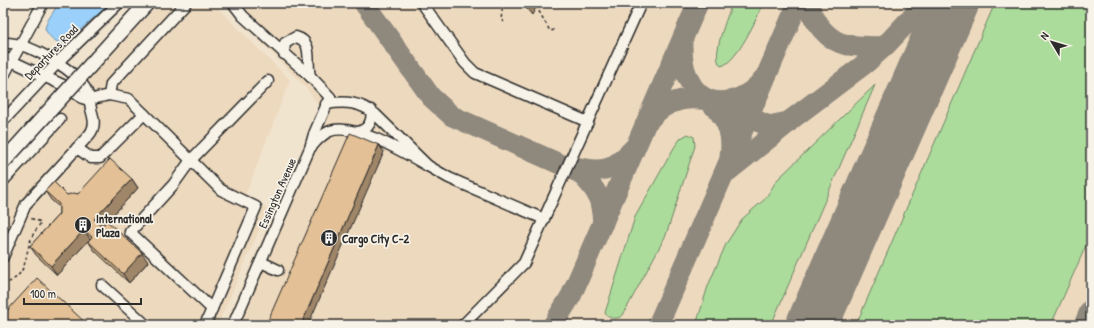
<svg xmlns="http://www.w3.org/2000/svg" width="1094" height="328" font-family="'Patrick Hand',sans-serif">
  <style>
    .built { fill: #edd9be }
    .green { fill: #acdc9c; stroke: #6c8464 }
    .water { fill: #9ad0f9; stroke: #6e8ea7 }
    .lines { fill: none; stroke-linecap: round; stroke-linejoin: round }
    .taxiway { stroke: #8e887d; stroke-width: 21 }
    .runway { stroke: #8e887d; stroke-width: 52 }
    .minor-casing { stroke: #2b2b2b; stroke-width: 13 }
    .highway-casing { stroke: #2b2b2b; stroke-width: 17 }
    .path { stroke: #2b2b2b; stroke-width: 1.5; stroke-dasharray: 3 3; stroke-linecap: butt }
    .minor { stroke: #f7f3e8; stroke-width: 10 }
    .highway { stroke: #f7f3e8; stroke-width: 14 }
    .highway-bridge-casing { stroke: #2b2b2b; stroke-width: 17; stroke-linecap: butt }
    .highway-bridge { stroke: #f7f3e8; stroke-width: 14 }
    .wall { fill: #c3a580; stroke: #2b2b2b }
    .shaded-wall { fill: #9f8668; stroke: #2b2b2b }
    .building { fill: #e3c095; stroke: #2b2b2b }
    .labels { text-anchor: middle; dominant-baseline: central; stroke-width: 3.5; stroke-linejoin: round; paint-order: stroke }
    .street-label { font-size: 12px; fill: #2b2b2b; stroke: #f7f3e8 }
    .poi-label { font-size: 12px; font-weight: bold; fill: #2b2b2b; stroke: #f7f3e8; text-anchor: start }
  </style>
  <rect width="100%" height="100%" fill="#f1e4cf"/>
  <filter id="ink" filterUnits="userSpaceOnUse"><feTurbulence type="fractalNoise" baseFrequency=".025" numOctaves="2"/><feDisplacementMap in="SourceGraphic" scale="8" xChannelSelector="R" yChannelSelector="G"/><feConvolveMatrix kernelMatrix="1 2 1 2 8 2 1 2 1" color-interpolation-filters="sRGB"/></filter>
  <g filter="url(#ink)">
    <!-- built -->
    <g class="built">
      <polygon points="159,3 213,3 290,80 246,194 268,210 218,325 3,325 3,173"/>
      <polygon points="223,3 1091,3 1091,325 225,325 320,107 306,88"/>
    </g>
    <!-- green -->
    <g class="green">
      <path d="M732,3H764C757,17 737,63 721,66C710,57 728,16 732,3Z"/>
      <polygon points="995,3 1091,3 1091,234 1051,325 856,325"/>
      <polygon points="875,85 771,325 696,325 708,286 726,244 742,219 765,199 777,180"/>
      <path d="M688,134L694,137L695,146L666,235L623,315C618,320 608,319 605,313L635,217L675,146L681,138Z"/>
    </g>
    <!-- water -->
    <path class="water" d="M59,3H110L65,44C56,43 48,37 45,28L48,20Z"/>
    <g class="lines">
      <!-- taxiway -->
      <g class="taxiway">
        <path d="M364,3L431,97L452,116L580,173C598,191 601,197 603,223"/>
        <path d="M809,3C812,21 828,42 848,45C859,47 871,46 883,47"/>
        <path d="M682,43C681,76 696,110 734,100C747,96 756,89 764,78"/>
        <polyline points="707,100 769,126 788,122 866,63 886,45 925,3"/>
        <path d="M649,120C664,102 685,96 707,100C725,114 734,133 730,156"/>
        <path d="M570,166C602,173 610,173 633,149"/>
        <polyline points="728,171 788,123"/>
        <polyline points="553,325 571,296 698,3"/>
        <polyline points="658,325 798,3"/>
        <polyline points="1084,325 1091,309"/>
      </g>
      <!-- runway -->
      <polyline class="runway" points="812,325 953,3"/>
      <!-- minor casing -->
      <g class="minor-casing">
        <g id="minor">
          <polyline points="233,3 243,16 310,76 330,97 314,134 310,148 233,325"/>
          <polyline points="422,3 465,63 475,73 588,122"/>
          <path d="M3,43C26,41 73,68 85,88C89,94 90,102 91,109C94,119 96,127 89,135L26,204L3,257"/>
          <path d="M284,54L285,43L296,37C314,42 306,61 310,76"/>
          <polyline points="3,57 67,87 82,98 89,100"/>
          <polyline points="3,77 43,3"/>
          <polyline points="109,95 111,84 186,3"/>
          <polyline points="89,100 109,95 129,99 221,190 256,207 205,325"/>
          <polyline points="3,121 63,57 119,3"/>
          <path d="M358,132C369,129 373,121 371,110"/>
          <path d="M312,146C317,140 323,134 330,131C354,122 407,154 428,166L375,114C360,102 346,101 326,104"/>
          <polyline points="77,148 91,158 100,158 144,114"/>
          <polyline points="428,166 449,178 544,219"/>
          <polyline points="3,181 60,119"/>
          <polyline points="261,262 278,270"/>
          <polyline points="102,285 146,325"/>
          <polyline points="212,309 130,232 173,185 191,160 268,81"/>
          <polyline points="463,325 524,263 641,3"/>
        </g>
      </g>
      <!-- highway casing -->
      <g class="highway-casing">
        <polyline id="highway" points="97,58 147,3"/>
      </g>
      <!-- path -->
      <g class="path">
        <polyline points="503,3 501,20 504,22"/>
        <polyline points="536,6 550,31 554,30"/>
        <path d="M3,285C29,274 23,261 31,239C33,233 38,228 41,222L30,218"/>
      </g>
      <!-- minor -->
      <use href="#minor" class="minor"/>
      <!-- highway -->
      <use href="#highway" class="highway"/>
      <!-- highway-bridge casing -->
      <g class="highway-bridge-casing">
        <polyline id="highway-bridge" points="3,162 97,58"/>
      </g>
      <!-- highway-bridge -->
      <use href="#highway-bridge" class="highway-bridge"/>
    </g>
    <!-- wall -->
    <polygon class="wall" points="132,179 138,188 107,221 148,262 129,283 94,250 88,241 57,275 36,255 30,246 59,214 59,207 51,200 45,191 67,195 78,194"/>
    <!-- shaded-wall -->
    <g class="shaded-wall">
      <polygon points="530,3 538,3 532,15 527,9"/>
      <polygon points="379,145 384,152 308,325 301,325"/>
      <polygon points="132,179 138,188 101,228 94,219"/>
      <polygon points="84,230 90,239 57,275 51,266"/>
      <polygon points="142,253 148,262 129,283 123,274"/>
    </g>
    <!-- building -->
    <g class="building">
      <polygon points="523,3 530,3 527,9"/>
      <polygon points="350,133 379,145 301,325 266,325"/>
      <polygon points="110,159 132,179 94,219 102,226 107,221 142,253 123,274 88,241 92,237 84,230 51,266 30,246 59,214 59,204 45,191 54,182 67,195 74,193 78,194"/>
      <polygon points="37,278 88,325 3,325 3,315"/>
    </g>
  </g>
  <!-- icons -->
  <defs>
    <g id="building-disc" transform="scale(0.9)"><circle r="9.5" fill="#2b2b2b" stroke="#f7f3e8"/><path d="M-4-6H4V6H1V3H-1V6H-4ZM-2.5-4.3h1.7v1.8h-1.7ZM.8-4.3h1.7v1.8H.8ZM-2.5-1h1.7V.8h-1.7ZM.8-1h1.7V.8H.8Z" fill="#fff"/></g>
  </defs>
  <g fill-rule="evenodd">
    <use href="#building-disc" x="83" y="225"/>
    <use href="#building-disc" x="329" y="238"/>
  </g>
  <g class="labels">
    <!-- street labels -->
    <g class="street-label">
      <text transform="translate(51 52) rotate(-46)">Departures Road</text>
      <text transform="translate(277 193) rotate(-66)">Essington Avenue</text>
    </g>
    <!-- poi labels -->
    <g class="poi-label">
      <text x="96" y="218">International<tspan x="96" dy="14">Plaza</tspan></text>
      <text x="342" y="238">Cargo City C-2</text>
    </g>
  </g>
  <!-- margin -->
  <rect width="1094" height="328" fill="none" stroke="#f7f3e8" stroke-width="16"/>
  <rect x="8" y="8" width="1078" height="312" fill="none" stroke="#2b2b2b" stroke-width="1.5" filter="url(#ink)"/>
  <!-- north arrow -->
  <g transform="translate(1052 42) rotate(308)" stroke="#f7f3e8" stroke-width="3" paint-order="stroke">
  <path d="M0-3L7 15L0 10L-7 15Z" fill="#2b2b2b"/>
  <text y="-6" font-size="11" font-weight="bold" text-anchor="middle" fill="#2b2b2b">N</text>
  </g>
  <!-- scale -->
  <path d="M24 298v6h117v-6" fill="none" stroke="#2b2b2b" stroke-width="2"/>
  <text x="30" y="298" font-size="12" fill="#2b2b2b" stroke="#f7f3e8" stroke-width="3" paint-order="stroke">100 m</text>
</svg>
